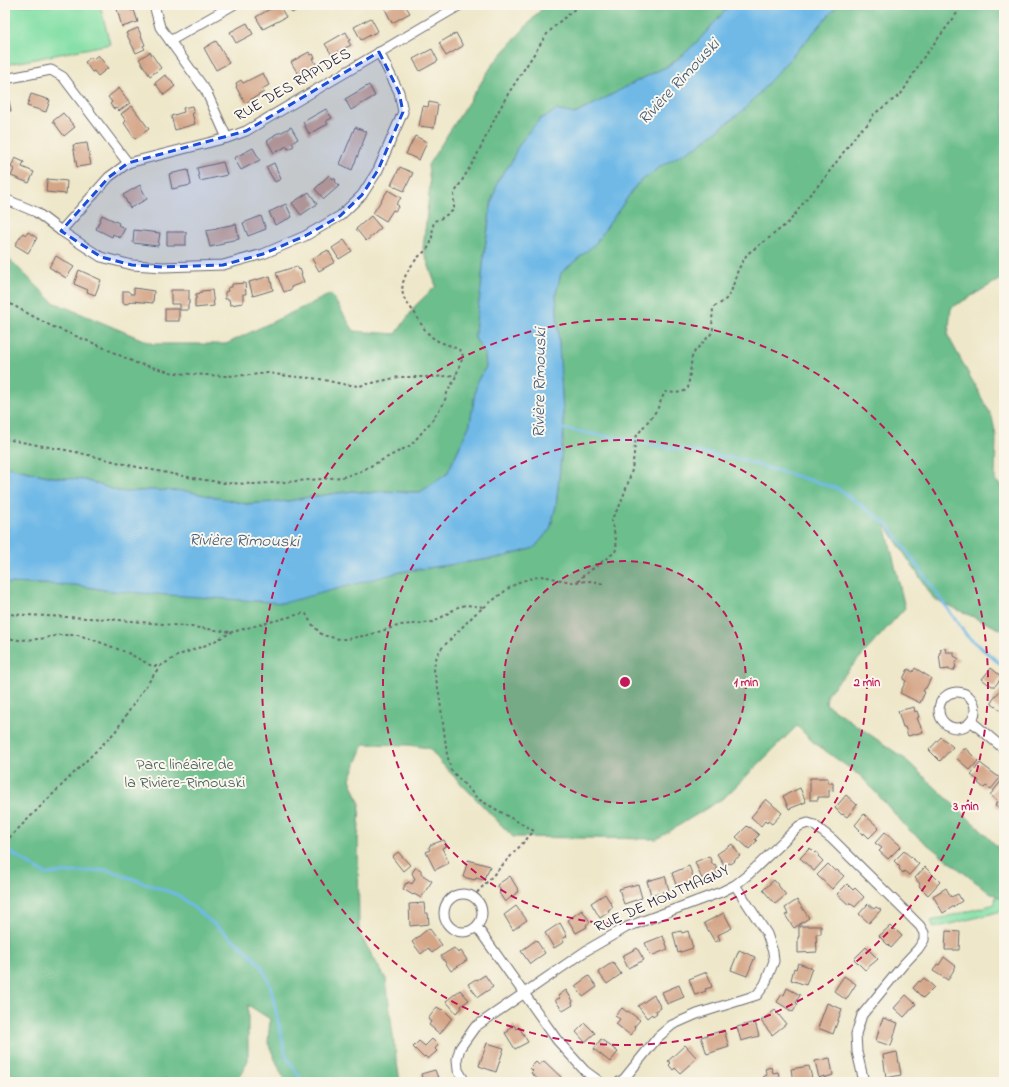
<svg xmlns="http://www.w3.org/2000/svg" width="1009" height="1087" font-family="'Indie Flower',sans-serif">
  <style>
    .green { fill: #86e0a7; stroke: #548171 }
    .forest { fill: #6cbe8c; stroke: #477064 }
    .water { fill: #6fb9e7; stroke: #486e91 }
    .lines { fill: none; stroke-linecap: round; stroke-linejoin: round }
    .stream { stroke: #6fb9e7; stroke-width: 3 }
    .building { fill: #d4a587 }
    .minor-casing { stroke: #69676d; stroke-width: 11 }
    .path { stroke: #69676d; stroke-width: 2; stroke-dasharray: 3 3; stroke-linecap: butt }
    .minor { stroke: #fff; stroke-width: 9 }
    .marked { fill: #1d4ed8; fill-opacity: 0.2; stroke: #1d4ed8; stroke-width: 3; stroke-dasharray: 8 5; stroke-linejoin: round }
    .ring { fill: none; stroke: #c2185b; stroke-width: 2; stroke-dasharray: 7 5 }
    .labels { text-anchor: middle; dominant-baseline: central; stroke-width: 4; stroke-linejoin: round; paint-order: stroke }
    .street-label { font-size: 16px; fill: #22223b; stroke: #fbf7ec }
    .park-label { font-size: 16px; fill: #405b5b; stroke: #fbf7ec }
    .water-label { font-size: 17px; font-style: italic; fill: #3d5777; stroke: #fbf7ec }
    .centre { fill: #c2185b; stroke: #fbf7ec; stroke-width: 2 }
    .ring-label { font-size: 12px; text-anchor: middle; font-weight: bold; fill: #c2185b; stroke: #fbf7ec; stroke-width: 4; stroke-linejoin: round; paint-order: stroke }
  </style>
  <rect width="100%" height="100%" fill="#fbf7ec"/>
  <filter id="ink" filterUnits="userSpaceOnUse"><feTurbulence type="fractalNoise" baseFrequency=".025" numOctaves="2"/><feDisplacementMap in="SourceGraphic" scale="8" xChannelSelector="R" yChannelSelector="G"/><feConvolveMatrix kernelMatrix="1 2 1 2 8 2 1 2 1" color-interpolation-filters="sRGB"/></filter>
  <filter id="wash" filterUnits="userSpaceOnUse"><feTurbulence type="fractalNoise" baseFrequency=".012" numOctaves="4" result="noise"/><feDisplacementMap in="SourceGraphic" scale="16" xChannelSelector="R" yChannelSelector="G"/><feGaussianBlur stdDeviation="0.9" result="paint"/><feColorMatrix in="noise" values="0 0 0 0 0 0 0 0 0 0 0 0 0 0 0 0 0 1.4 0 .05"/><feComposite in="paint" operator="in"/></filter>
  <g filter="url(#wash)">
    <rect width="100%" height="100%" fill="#eee7c9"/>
    <!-- green -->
    <g class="green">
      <polygon points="5,5 100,5 110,44 5,65"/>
      <polygon points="1004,854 1004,910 987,915 934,928 931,921 995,904 997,861"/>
    </g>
    <!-- forest -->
    <g class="forest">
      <polygon points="545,5 730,5 700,39 683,55 668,66 637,81 600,101 574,114 556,110 549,115 540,119 514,157 511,163 503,173 492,199 484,254 481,289 476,321 475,338 485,354 486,367 477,381 470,424 447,474 420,492 402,492 383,491 369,493 353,491 304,498 289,501 246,504 215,498 200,494 152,490 128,492 118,491 85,480 53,477 15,469 5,466 5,255 53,302 153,344 226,344 331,294 354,331 396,334 416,305 436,286 423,249 430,185 428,165 493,64"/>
      <polygon points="838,5 1004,5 1004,277 951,308 948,336 992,417 996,436 995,481 1004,487 1004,631 934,599 885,524 905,608 827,694 826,704 905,759 985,834 1004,854 1004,900 986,890 909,830 862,777 813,742 797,726 725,797 657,839 513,837 443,765 429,748 408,745 364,744 350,779 360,804 358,841 359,933 386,979 394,1044 400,1082 285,1082 268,1043 270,1019 248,1005 248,1060 237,1082 172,1082 167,1079 142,1082 5,1082 5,583 75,585 111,591 401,572 503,557 534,548 550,529 556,506 564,429 556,294 560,273 595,244 637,184 661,166 697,146 744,110"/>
    </g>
    <!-- water -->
    <polygon class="water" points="730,5 838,5 744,110 697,146 661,166 637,184 595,244 561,273 556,294 564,429 556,506 550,529 534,548 503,557 400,572 284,603 111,591 75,585 5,583 5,466 15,469 53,477 85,480 118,491 128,492 152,490 186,491 246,504 289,501 304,498 353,491 369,493 383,491 402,492 420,492 447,474 470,424 477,381 486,367 485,354 475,338 476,321 481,289 484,254 488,229 490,211 498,180 511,163 517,148 530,130 540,119 549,115 556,110 575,114 600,101 637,81 668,66 683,55 700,39"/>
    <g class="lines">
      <!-- stream -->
      <g class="stream">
        <polyline points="564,429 738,459 837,488 889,526 967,636 1004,667"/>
        <polyline points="5,849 45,874 108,870 178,895 246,950 261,965 270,985 286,1056 303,1082"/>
      </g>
    </g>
    <g id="blocks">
      <!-- building -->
      <g class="building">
        <polygon points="129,5 131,11 134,10 138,22 122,27 117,9"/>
        <polygon points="277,5 279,5 286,17 263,29 256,17"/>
        <polygon points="287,5 306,5 292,13"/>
        <polygon points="392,5 405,5 410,13 392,23 385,9"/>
        <polygon points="371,18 378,31 361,40 354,27"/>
        <polygon points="247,23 253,34 236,43 230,32"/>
        <polygon points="138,28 145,45 143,46 145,49 136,53 126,33"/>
        <polygon points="346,32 350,40 348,41 351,45 332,55 325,44"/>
        <polygon points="456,33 463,46 446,56 439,43"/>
        <polygon points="216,41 229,63 216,70 204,48"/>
        <polygon points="432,49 438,61 420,71 413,59"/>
        <polygon points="150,52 161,68 150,76 139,59"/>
        <polygon points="309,52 311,55 313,54 315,58 313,59 317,65 308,70 308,69 298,74 291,62"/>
        <polygon points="98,55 108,68 98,76 94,71 92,72 85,62 91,57 93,59"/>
        <polygon points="263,73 269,85 262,89 264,92 245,103 236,87 237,86 236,83 241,80 243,83"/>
        <polygon points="165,75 173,82 172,83 175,86 164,95 155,83"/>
        <polygon points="369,85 375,96 351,110 345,99"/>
        <polygon points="119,88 130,103 119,111 116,108 114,109 110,104 112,102 108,97"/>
        <polygon points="31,94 50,100 46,112 27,106"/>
        <polygon points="5,101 9,101 11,111 5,112"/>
        <polygon points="429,102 438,104 434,128 419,126 423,106 428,107"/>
        <polygon points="132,106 149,129 135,139 124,123 126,121 121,114"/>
        <polygon points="192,106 194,113 192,113 195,124 175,130 171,116 184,112 183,108"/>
        <polygon points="326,109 332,118 326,121 328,124 309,134 303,122"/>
        <polygon points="63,113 75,127 64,136 53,121"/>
        <polygon points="291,127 298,139 292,143 294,146 288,149 287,146 274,153 267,141 273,137 274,135 278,133 280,133"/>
        <polygon points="355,127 367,132 352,170 340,164"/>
        <polygon points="415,136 427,142 419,160 406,154"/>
        <polygon points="87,143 91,165 77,167 73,145"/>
        <polygon points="253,148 260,160 241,170 234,158"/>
        <polygon points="15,158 24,162 22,167 34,172 29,183 11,176 14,169 11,167"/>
        <polygon points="223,162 227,175 200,181 197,168"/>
        <polygon points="274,163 281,179 275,182 266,167"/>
        <polygon points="400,167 413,173 404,191 391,185"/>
        <polygon points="188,170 191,185 172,189 169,174"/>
        <polygon points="329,175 333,179 334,178 336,180 335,181 339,186 324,199 315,189"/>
        <polygon points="47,179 67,181 66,194 46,192"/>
        <polygon points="140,185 147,199 130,208 123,195"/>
        <polygon points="388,190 401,198 396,204 399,206 395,211 393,210 386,221 373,213"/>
        <polygon points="309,192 317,204 301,215 292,203"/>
        <polygon points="286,204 292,217 275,225 269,212"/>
        <polygon points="102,215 119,223 118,225 125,228 120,238 113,234 112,237 96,229"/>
        <polygon points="261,216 266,229 248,236 243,223"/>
        <polygon points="371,216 381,228 366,241 356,229"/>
        <polygon points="236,224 239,239 223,242 223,244 210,247 206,231 217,229 216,228"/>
        <polygon points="134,230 160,233 158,246 133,243"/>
        <polygon points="28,232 37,238 28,253 15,245 23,233 26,235"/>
        <rect x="167" y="232" width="19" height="13"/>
        <polygon points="344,240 352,251 339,259 332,248"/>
        <polygon points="328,250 335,262 319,271 312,259"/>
        <polygon points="56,256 74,267 66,278 49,267"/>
        <polygon points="297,266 299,270 300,269 302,274 301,274 304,282 291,287 292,289 284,292 276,273"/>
        <polygon points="79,270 101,280 95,295 87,292 88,290 74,284"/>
        <polygon points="270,276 273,290 253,296 249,282"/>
        <polygon points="245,283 246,294 243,294 243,303 230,305 229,299 225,299 225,292 228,291 227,289 229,287 232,287 232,284"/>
        <polygon points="134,288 154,291 153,303 132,301 127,304 123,303 123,291 128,291 131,294 134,294"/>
        <polygon points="171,290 189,290 189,304 188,304 188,310 180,310 180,304 171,304"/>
        <polygon points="212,290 214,306 195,308 195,299 196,299 196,294 201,293 201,291"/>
        <rect x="165" y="309" width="14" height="12"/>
        <polygon points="945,648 946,652 954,652 954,656 959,659 955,664 956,668 954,668 955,670 949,670 949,669 941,670 939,653 941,652 940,649"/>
        <polygon points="915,668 931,678 926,688 925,688 923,691 925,692 920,703 900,693 906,681 903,679 908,669 913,672"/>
        <polygon points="991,668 1002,677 995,686 992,686 988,683 988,684 982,679"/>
        <polygon points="1001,689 1004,692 1004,713 992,704 992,701"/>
        <polygon points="914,707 915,712 917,711 919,717 917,718 923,732 908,736 905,727 903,727 898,711"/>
        <polygon points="941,737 953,747 940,761 929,750"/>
        <polygon points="964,749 967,749 969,751 970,753 978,761 970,770 956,758"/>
        <polygon points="980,763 1000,778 991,789 986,786 984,788 978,783 979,781 971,775"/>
        <polygon points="810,778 828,778 828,783 833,783 833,791 829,790 829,797 818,797 818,800 810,800"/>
        <polygon points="1002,780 1004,782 1004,806 1003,805 999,808 995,806 997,801 990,795"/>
        <polygon points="800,788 806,802 789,809 783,796"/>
        <polygon points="846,795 857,805 847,817 843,814 842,815 835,808"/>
        <polygon points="766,799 782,813 772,824 768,821 767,823 765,821 761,826 751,817"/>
        <polygon points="864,814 879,828 869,838 864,833 863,835 859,831 860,830 855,825"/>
        <polygon points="747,826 749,828 750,827 759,835 755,839 757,841 749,849 736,837"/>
        <polygon points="885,832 901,846 888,859 879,851 882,848 875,843"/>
        <polygon points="444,840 447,846 442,848 449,863 435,870 426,852 430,850 429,848 430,845"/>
        <polygon points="732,844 740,856 734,860 735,861 731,864 729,863 725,866 717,854"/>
        <polygon points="810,848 815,853 816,852 820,855 818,856 823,861 814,871 800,858"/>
        <polygon points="904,851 919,864 909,875 904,871 903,873 899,869 900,867 894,861"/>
        <polygon points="398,852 410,865 403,871 392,857"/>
        <polygon points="709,856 713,865 715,864 718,872 702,879 695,862"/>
        <polygon points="468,860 490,866 487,874 486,874 484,880 476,878 475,880 463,877"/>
        <polygon points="828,864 835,871 837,870 844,876 832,889 817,875"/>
        <polygon points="689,866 695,881 677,888 672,873"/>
        <polygon points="925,867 940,882 928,895 919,886 920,884 915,878"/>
        <polygon points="415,868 417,868 421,870 421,874 432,881 421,898 414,894 413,895 403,889 406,883 407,884 408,882 412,884 415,879 412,873"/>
        <polygon points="510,876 519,891 505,902 499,893 501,891 497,885"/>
        <polygon points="665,876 669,890 662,892 663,894 659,895 658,893 651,895 647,881"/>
        <polygon points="774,880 786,895 775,904 763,890"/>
        <polygon points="638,884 642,898 624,904 619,889"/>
        <polygon points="847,884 853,890 855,888 864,897 855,907 850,903 849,905 837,894"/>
        <polygon points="946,888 951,897 958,894 962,901 943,913 933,896"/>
        <polygon points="605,894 613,907 608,910 609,912 600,918 591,903"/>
        <polygon points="797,900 809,918 794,928 785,915 788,914 785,908"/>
        <polygon points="424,903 425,913 428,913 429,924 410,926 409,904"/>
        <polygon points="868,904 874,909 876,907 881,910 869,923 859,914"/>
        <polygon points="516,906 527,920 513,930 504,915"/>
        <polygon points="582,910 590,922 586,925 587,927 576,933 568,920"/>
        <polygon points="724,913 732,928 718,935 720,940 715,942 704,923"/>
        <polygon points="560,923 567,936 562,939 564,942 554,948 545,933"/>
        <polygon points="799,926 821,926 821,934 816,934 817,952 798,953 798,937 799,937"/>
        <polygon points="890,926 894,930 895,929 902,936 891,948 879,936"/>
        <polygon points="429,928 442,945 432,953 428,948 421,954 412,942"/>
        <polygon points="681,931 682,933 688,931 693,948 678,953 673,933"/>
        <polygon points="946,931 960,932 959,950 945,950"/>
        <polygon points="663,936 668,949 651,956 645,943"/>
        <polygon points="536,940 545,953 530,964 521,951"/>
        <polygon points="866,947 878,959 865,970 854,959"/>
        <polygon points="454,948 458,953 461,951 467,960 451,971 441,956"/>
        <polygon points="637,948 644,960 628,968 622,956"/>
        <polygon points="739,950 755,957 747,976 731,970"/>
        <polygon points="944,957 956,966 948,980 933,971 937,964 939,965"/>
        <polygon points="613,962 621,974 607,984 598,972"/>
        <polygon points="798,963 812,968 806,985 791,980 794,968 796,969"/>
        <polygon points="707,972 712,987 705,989 706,991 695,995 689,979"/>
        <polygon points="485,975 493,987 478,997 468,984 476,979 477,980"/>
        <polygon points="589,976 597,987 583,997 575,986"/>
        <polygon points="844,976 856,984 846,1000 834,991"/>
        <polygon points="924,978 934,987 923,998 913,988 919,981 920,982"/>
        <polygon points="679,985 684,997 667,1004 662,992"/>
        <polygon points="787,988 800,995 796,1003 798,1004 793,1012 777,1002 782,994 784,995"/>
        <polygon points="460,990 469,1000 461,1006 462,1008 456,1013 446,1001"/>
        <polygon points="566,990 573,1001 572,1003 573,1005 563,1011 555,1000 560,998 558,996"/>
        <polygon points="654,995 661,1008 656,1011 657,1013 653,1016 652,1014 647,1018 638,1006"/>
        <polygon points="906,995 916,1004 904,1017 894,1008"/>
        <polygon points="827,1003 842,1009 833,1034 818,1028"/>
        <polygon points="437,1007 442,1010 443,1009 452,1018 440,1034 429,1025 431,1022 428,1019"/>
        <polygon points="622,1008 627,1012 628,1011 640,1020 634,1027 635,1029 630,1035 616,1024 620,1019 615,1016"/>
        <polygon points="775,1010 786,1024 772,1035 761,1021"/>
        <polygon points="883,1018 898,1023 891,1046 876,1041 881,1022 882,1022"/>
        <polygon points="755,1022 759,1036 741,1041 737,1027"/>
        <polygon points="585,1023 595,1033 585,1042 576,1032"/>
        <polygon points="514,1025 516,1029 519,1027 528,1042 515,1049 505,1033 509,1031 508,1029"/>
        <polygon points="724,1030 729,1047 707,1054 701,1037"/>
        <polygon points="432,1039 438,1045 435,1049 437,1051 428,1059 425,1056 423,1057 413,1047 419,1041 425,1046"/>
        <polygon points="601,1039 618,1052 610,1062 594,1049"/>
        <polygon points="487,1043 504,1048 496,1072 479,1066"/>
        <polygon points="685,1045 697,1058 680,1073 675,1068 673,1070 669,1065 671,1063 668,1061"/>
        <polygon points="897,1052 901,1075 886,1078 883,1055"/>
        <polygon points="830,1058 833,1075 824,1078 824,1076 819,1078 815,1061"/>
        <polygon points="544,1061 561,1077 556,1082 541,1082 531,1073 533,1071 530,1068 536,1062 539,1065"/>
        <polygon points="809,1066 812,1078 806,1079 807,1081 793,1082 791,1069"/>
        <polygon points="771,1067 773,1073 778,1072 781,1082 765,1082 763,1077 767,1075 765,1069"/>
        <polygon points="435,1070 438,1078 439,1078 440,1082 423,1082 421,1074"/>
      </g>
    </g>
  </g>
  <g filter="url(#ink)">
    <use href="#blocks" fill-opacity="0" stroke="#69676d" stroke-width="1"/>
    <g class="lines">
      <!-- minor casing -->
      <g class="minor-casing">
        <g id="minor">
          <polyline points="154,5 160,27 206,91 227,138"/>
          <polyline points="170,41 233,5"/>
          <polyline points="5,79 51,70 63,77 128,163"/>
          <polyline points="5,199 36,212 61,231 101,257 132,265 163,267 223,265 263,254 305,236 340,216 362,195 378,170 403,112 399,92 379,52"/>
          <polyline points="61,231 109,177 128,163 227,138 246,131 460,5"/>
          <circle cx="957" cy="710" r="18"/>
          <polyline points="972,722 1004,749"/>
          <circle cx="463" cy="913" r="19"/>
          <polyline points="477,927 557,1040 585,1071 600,1082"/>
          <polyline points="465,1082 458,1070 457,1059 460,1048 475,1027 587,950 627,927 721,892 735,885 749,874 799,826 808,823 814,825 832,839 908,914 920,926 924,933 924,940 918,949 903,965 862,1015 856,1034 857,1052 864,1082"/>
          <polyline points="619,1082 624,1079 658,1037 672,1025 697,1014 757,995 765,984 774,961 773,952 767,934 735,885"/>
        </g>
      </g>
      <!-- path -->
      <g class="path">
        <polyline points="5,301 51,326 98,345 136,363 174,373 224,376 251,375 268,373 288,376 320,379 342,384 359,386 399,377 434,377 456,375"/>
        <path d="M5,439L76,452L137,467L193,478L224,483L254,484L286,482L343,477L359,472L411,445L430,423L444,403L448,390L454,381L461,362L463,357L462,352C453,344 439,345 430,335C424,330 420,322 416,315C413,310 408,305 405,300C398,286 406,272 415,261C419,255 426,252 430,245C433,238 432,229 434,221L440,219L454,210V194L476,157L498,112L508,94L547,34L559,22L568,15L579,5"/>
        <path d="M578,582L583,576L615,552C619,543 613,530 611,520L620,505L628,483L632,470L636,437L641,430L657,410L663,396L665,392C673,393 683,394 688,388L692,357L695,351L711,334L713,329L712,321L713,309L715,306L721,303L726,299L731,292L738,270L747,254L769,238L790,221L807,198L824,179L859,131L868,124L874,114L901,94L905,88L923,58L953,19L962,5"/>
        <polyline points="5,614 109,619 184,626 231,632"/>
        <polyline points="5,638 19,640 40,639 59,635 78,635 94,640 128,653 152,666 160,666 179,655 209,644 232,632 304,613 306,614 311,623 322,635 339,639 347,639 368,635 401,625 434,622 458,607 466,605 484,607"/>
        <polyline points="5,842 115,732 141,693 160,666"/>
        <polyline points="473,897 534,831 478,799 451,770 447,754 439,693 434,670 435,661 440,650 475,614 509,588 519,582 529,579 542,576 571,582 593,581 603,584"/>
      </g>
      <!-- minor -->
      <use href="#minor" class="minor"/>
    </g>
  </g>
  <!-- marked area -->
  <path class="marked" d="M379,52L399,92L403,112L378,170L362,195L340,216L305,236L263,254L223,265L163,267L132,265L101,257L61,231L109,177L128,163L246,131Z"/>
  <!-- distance rings -->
  <circle cx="625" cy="682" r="121" fill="#c2185b" fill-opacity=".12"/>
  <g class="ring">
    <circle cx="625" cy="682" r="121"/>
    <circle cx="625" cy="682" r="242"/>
    <circle cx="625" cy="682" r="363"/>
  </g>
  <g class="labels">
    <!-- street labels -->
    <g class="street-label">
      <text transform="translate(293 85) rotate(-30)">RUE DES RAPIDES</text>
      <text transform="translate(662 899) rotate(-24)">RUE DE MONTMAGNY</text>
    </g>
    <!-- park labels -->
    <g class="park-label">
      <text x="185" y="765">Parc linéaire de<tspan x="185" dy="18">la Rivière-Rimouski</tspan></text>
    </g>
    <!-- water labels -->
    <g class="water-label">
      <text transform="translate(679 82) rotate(-47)">Rivière Rimouski</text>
      <text transform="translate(540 383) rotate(-89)">Rivière Rimouski</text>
      <text transform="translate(244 541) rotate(1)">Rivière Rimouski</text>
    </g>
  </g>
  <circle cx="625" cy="682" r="6" class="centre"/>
  <g class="ring-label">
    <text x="746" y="686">1 min</text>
    <text x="867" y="686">2 min</text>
    <text x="966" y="810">3 min</text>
  </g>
  <!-- margin -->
  <rect width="1009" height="1087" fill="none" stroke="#fbf7ec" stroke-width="20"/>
</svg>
